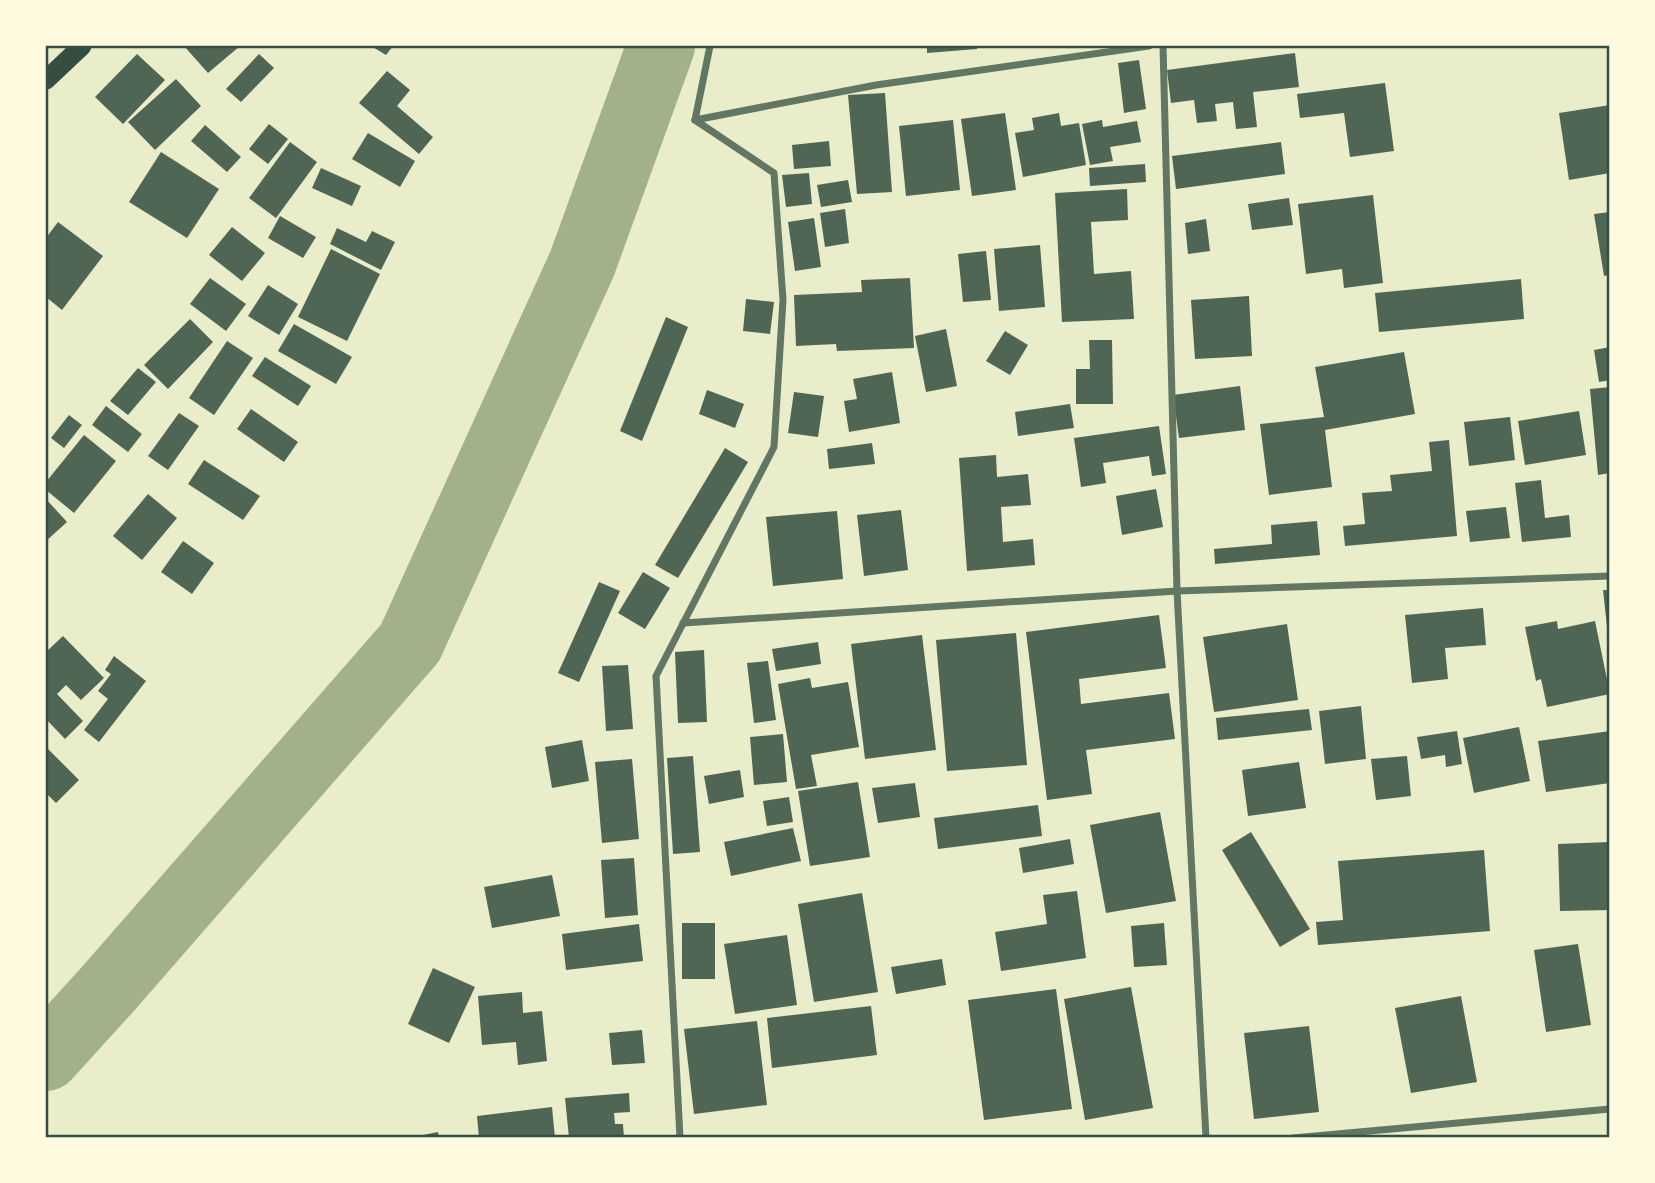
<svg xmlns="http://www.w3.org/2000/svg" width="1655" height="1183" font-family="'Space Grotesk',sans-serif">
  <style>
    .lines { fill: none; stroke-linecap: round; stroke-linejoin: round }
    .river { stroke: #a3b18a; stroke-width: 68 }
    .building { fill: #4f6655 }
    .minor { stroke: #617663; stroke-width: 7 }
    .trunk { stroke: #344e41; stroke-width: 19 }
    .neatline { fill: none; stroke: #344e41; stroke-width: 2.5 }
  </style>
  <rect width="100%" height="100%" fill="#e9edc9"/>
  <g class="lines">
    <!-- river -->
    <polyline class="river" points="46,1057 107,990 410,643 582,264 661,46"/>
  </g>
  <!-- building -->
  <g class="building">
    <polygon points="184,46 240,46 208,73"/>
    <polygon points="371,46 393,46 386,55"/>
    <polygon points="927,46 977,46 977,49 927,53"/>
    <polygon points="1295,53 1299,87 1253,92 1257,127 1236,129 1233,102 1215,104 1217,121 1197,123 1194,100 1171,103 1167,70"/>
    <polygon points="137,54 165,80 123,124 95,97"/>
    <polygon points="259,54 274,68 241,102 226,89"/>
    <polygon points="1139,60 1146,109 1124,113 1118,63"/>
    <polygon points="387,71 410,90 397,106 433,137 419,154 359,103"/>
    <polygon points="176,79 201,106 155,150 128,122"/>
    <polygon points="1385,83 1394,151 1350,157 1344,113 1300,118 1297,94"/>
    <polygon points="885,93 892,192 857,194 848,95"/>
    <polygon points="1610,105 1610,173 1569,180 1559,113"/>
    <polygon points="1005,113 1016,190 972,196 961,119"/>
    <polygon points="1059,113 1061,126 1079,123 1086,165 1023,177 1015,133 1034,130 1032,118"/>
    <polygon points="953,120 960,190 906,196 899,126"/>
    <polygon points="1102,120 1103,127 1137,121 1141,142 1110,147 1113,161 1090,165 1082,124"/>
    <polygon points="269,124 288,139 268,164 249,149"/>
    <polygon points="205,125 241,157 227,172 191,141"/>
    <polygon points="368,133 415,161 400,187 352,159"/>
    <polygon points="829,141 831,166 794,169 792,145"/>
    <polygon points="290,142 317,162 276,218 249,198"/>
    <polygon points="1281,142 1285,174 1176,189 1172,156"/>
    <polygon points="161,152 219,189 187,238 129,202"/>
    <polygon points="1145,164 1146,182 1090,186 1089,168"/>
    <polygon points="321,168 361,186 352,206 312,188"/>
    <polygon points="809,173 812,204 786,207 782,175"/>
    <polygon points="848,180 852,202 821,207 817,185"/>
    <polygon points="1127,189 1128,220 1091,222 1094,274 1131,271 1134,319 1062,322 1055,193"/>
    <polygon points="1373,195 1383,283 1344,288 1342,269 1306,274 1298,204"/>
    <polygon points="1289,198 1293,225 1252,230 1248,204"/>
    <polygon points="845,209 849,243 825,247 820,213"/>
    <polygon points="1610,212 1610,275 1604,276 1594,214"/>
    <polygon points="280,216 316,237 303,258 268,238"/>
    <polygon points="814,218 821,267 795,271 788,222"/>
    <polygon points="1206,219 1210,251 1188,254 1185,223"/>
    <polygon points="58,222 103,256 62,310 46,297 46,238"/>
    <polygon points="232,227 265,253 242,281 209,255"/>
    <polygon points="337,228 366,242 372,231 395,242 381,270 330,244"/>
    <polygon points="1040,245 1045,307 999,311 994,249"/>
    <polygon points="331,249 380,274 347,341 298,317"/>
    <polygon points="986,251 991,300 963,302 958,254"/>
    <polygon points="210,278 246,304 226,331 190,304"/>
    <polygon points="910,278 914,348 837,351 836,344 796,346 794,295 862,292 861,280"/>
    <polygon points="1521,279 1524,319 1379,332 1375,293"/>
    <polygon points="268,285 298,304 279,335 248,316"/>
    <polygon points="1249,296 1252,356 1195,359 1191,300"/>
    <polygon points="746,299 774,302 770,334 743,331"/>
    <polygon points="666,317 688,327 642,441 620,431"/>
    <polygon points="190,319 213,342 168,389 144,365"/>
    <polygon points="294,324 352,357 336,384 278,351"/>
    <polygon points="946,329 957,386 926,392 915,336"/>
    <polygon points="1005,331 1028,345 1010,375 986,361"/>
    <polygon points="1089,340 1112,340 1113,404 1076,404 1076,369 1090,369"/>
    <polygon points="227,341 253,358 214,415 189,398"/>
    <polygon points="1610,347 1610,380 1599,382 1594,350"/>
    <polygon points="1404,352 1415,414 1325,430 1332,487 1269,495 1260,424 1324,417 1315,367"/>
    <polygon points="265,357 311,386 298,406 252,376"/>
    <polygon points="138,368 156,382 128,415 110,401"/>
    <polygon points="892,372 900,423 849,432 844,401 857,399 853,379"/>
    <polygon points="1240,386 1245,430 1179,438 1173,395"/>
    <polygon points="1610,387 1610,473 1598,475 1590,389"/>
    <polygon points="707,390 744,404 735,428 699,414"/>
    <polygon points="794,392 824,396 818,437 788,433"/>
    <polygon points="1070,404 1074,428 1018,436 1015,412"/>
    <polygon points="106,406 142,434 128,452 92,425"/>
    <polygon points="251,409 298,442 284,462 237,429"/>
    <polygon points="1579,411 1586,455 1525,465 1518,421"/>
    <polygon points="179,413 199,426 168,470 148,456"/>
    <polygon points="69,415 82,425 64,448 51,438"/>
    <polygon points="1510,417 1515,460 1469,466 1464,422"/>
    <polygon points="1159,426 1166,474 1152,476 1149,456 1103,463 1106,483 1081,487 1074,438"/>
    <polygon points="84,435 116,461 74,513 46,490 46,482"/>
    <polygon points="1449,440 1457,536 1345,546 1343,526 1365,524 1362,493 1392,491 1390,475 1432,471 1429,442"/>
    <polygon points="872,443 875,464 829,469 827,449"/>
    <polygon points="725,448 748,462 678,578 655,565"/>
    <polygon points="996,455 997,477 1028,474 1031,505 1001,507 1003,542 1033,539 1035,565 967,571 959,458"/>
    <polygon points="204,460 260,496 243,520 188,484"/>
    <polygon points="1541,480 1545,518 1569,515 1571,537 1522,542 1515,483"/>
    <polygon points="1156,489 1163,527 1122,535 1116,496"/>
    <polygon points="148,494 177,518 142,560 113,536"/>
    <polygon points="46,499 67,522 46,541"/>
    <polygon points="1506,507 1510,538 1470,542 1466,511"/>
    <polygon points="901,510 908,570 864,576 857,515"/>
    <polygon points="837,511 843,579 773,586 766,517"/>
    <polygon points="1317,521 1320,555 1215,564 1214,549 1272,544 1271,525"/>
    <polygon points="183,541 214,563 192,594 161,572"/>
    <polygon points="643,572 670,588 645,629 618,613"/>
    <polygon points="599,582 620,591 579,682 558,673"/>
    <polygon points="1603,590 1610,590 1610,636 1608,636"/>
    <polygon points="1483,608 1486,645 1445,648 1448,679 1412,683 1405,615"/>
    <polygon points="1159,615 1166,668 1079,679 1081,704 1169,693 1175,739 1086,750 1092,794 1047,800 1026,632"/>
    <polygon points="1557,621 1558,629 1595,621 1610,694 1547,707 1541,679 1536,681 1525,627"/>
    <polygon points="1287,624 1298,700 1214,712 1203,637"/>
    <polygon points="1016,633 1027,765 947,771 936,640"/>
    <polygon points="922,635 936,750 865,759 851,644"/>
    <polygon points="63,636 104,678 81,700 66,685 57,694 83,721 65,739 46,719 46,652"/>
    <polygon points="818,642 821,664 776,671 772,649"/>
    <polygon points="704,650 707,722 678,723 675,652"/>
    <polygon points="114,656 146,681 99,742 84,730 108,699 98,691 111,674 105,670"/>
    <polygon points="768,661 776,720 754,723 747,663"/>
    <polygon points="628,665 633,729 606,731 602,666"/>
    <polygon points="810,678 812,688 848,682 859,747 811,755 817,786 796,789 778,684"/>
    <polygon points="1361,706 1366,759 1325,764 1319,711"/>
    <polygon points="1309,709 1312,730 1218,740 1216,718"/>
    <polygon points="1519,727 1530,781 1474,793 1463,738"/>
    <polygon points="1457,731 1462,764 1446,767 1445,755 1421,759 1417,737"/>
    <polygon points="1610,731 1610,783 1546,792 1538,741"/>
    <polygon points="783,734 787,782 754,785 750,737"/>
    <polygon points="582,740 589,781 552,788 545,747"/>
    <polygon points="46,747 79,780 56,803 46,793"/>
    <polygon points="693,756 700,852 673,854 667,758"/>
    <polygon points="1407,756 1411,796 1376,800 1371,759"/>
    <polygon points="632,759 639,839 602,843 595,762"/>
    <polygon points="1299,762 1306,808 1248,816 1242,770"/>
    <polygon points="740,770 744,797 709,804 704,776"/>
    <polygon points="858,782 870,857 810,866 798,791"/>
    <polygon points="915,783 920,817 878,823 872,788"/>
    <polygon points="789,797 793,822 767,826 763,801"/>
    <polygon points="1038,805 1042,836 938,849 934,818"/>
    <polygon points="1160,812 1176,901 1106,913 1090,825"/>
    <polygon points="793,828 801,861 731,876 724,842"/>
    <polygon points="1251,832 1310,929 1280,947 1222,850"/>
    <polygon points="1070,839 1074,864 1023,873 1019,848"/>
    <polygon points="1610,842 1610,910 1560,911 1558,844"/>
    <polygon points="1484,850 1490,931 1318,945 1316,922 1343,920 1338,861"/>
    <polygon points="634,858 638,915 605,918 601,860"/>
    <polygon points="552,875 560,916 492,928 484,887"/>
    <polygon points="1077,891 1086,958 1001,971 995,932 1047,924 1043,895"/>
    <polygon points="862,893 878,992 814,1002 798,904"/>
    <rect x="682" y="923" width="33" height="56"/>
    <polygon points="1164,923 1167,965 1134,967 1131,926"/>
    <polygon points="639,924 643,961 566,970 562,934"/>
    <polygon points="787,935 797,1005 735,1014 724,944"/>
    <polygon points="1578,944 1591,1025 1546,1032 1534,950"/>
    <polygon points="942,959 946,985 896,994 891,967"/>
    <polygon points="433,968 475,987 449,1043 408,1024"/>
    <polygon points="1131,987 1153,1108 1085,1120 1064,999"/>
    <polygon points="1056,989 1072,1109 984,1120 968,1000"/>
    <polygon points="522,992 523,1013 542,1011 547,1061 518,1065 516,1042 482,1045 478,996"/>
    <polygon points="1461,996 1477,1082 1411,1093 1395,1008"/>
    <polygon points="871,1006 877,1055 772,1068 767,1018"/>
    <polygon points="757,1021 767,1105 694,1114 684,1029"/>
    <polygon points="1309,1026 1319,1112 1254,1119 1244,1033"/>
    <polygon points="642,1030 645,1063 612,1065 609,1033"/>
    <polygon points="629,1093 630,1112 614,1113 615,1124 623,1124 624,1138 569,1138 565,1098"/>
    <polygon points="552,1107 555,1138 479,1138 477,1116"/>
    <polygon points="438,1132 439,1138 418,1138 418,1136"/>
  </g>
  <g class="lines">
    <!-- minor -->
    <g class="minor">
      <polyline points="1163,46 1177,591 1206,1138"/>
      <polyline points="695,120 876,85 1149,46"/>
      <polyline points="695,120 710,46"/>
      <polyline points="683,623 1177,591 1610,576"/>
      <polyline points="680,1138 656,676 774,447 783,300 774,173 695,120"/>
      <polyline points="1293,1138 1610,1109"/>
    </g>
    <!-- trunk -->
    <polyline class="trunk" points="46,80 82,46"/>
  </g>
  <!-- border -->
  <rect width="1655" height="1183" fill="none" stroke="#fefae0" stroke-width="94"/>
  <rect x="47" y="47" width="1561" height="1089" class="neatline"/>
</svg>
